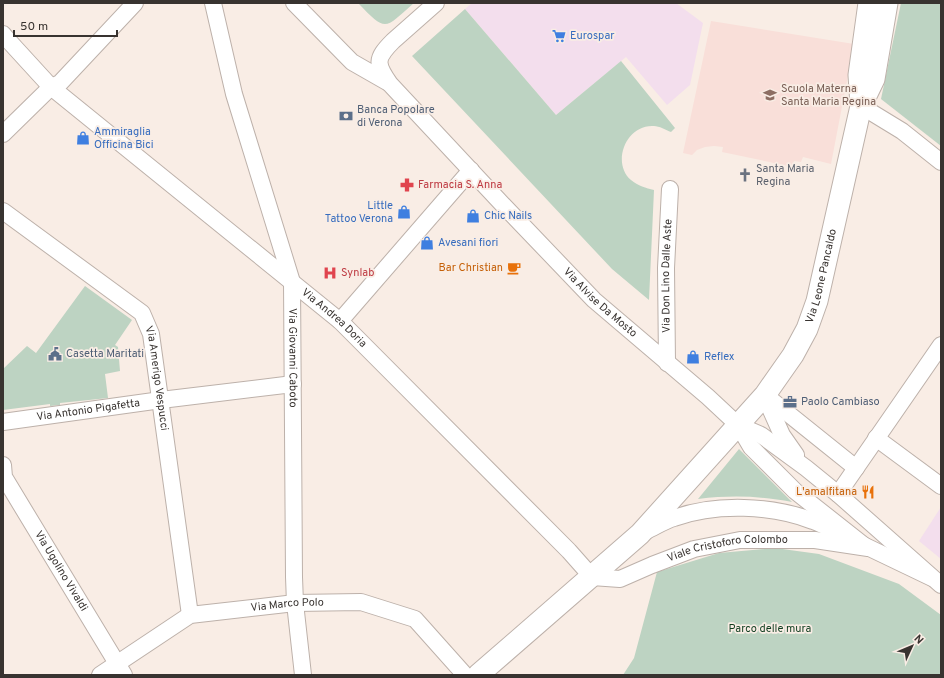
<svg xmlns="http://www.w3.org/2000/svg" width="944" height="678" font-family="Overpass,sans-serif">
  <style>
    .commercial { fill: #f3deed }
    .education { fill: #f9dfd9 }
    .green { fill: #bdd3c2 }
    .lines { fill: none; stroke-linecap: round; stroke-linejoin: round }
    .minor-casing { stroke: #bdb1aa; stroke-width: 18 }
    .major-casing { stroke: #bdb1aa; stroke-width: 23 }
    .minor { stroke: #fff; stroke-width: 16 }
    .major { stroke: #fff; stroke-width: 21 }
    .labels { text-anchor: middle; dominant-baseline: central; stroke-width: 3.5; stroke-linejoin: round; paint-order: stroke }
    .shop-label { font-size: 11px; fill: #366cbe; stroke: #f9ede5; text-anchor: start }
    .education-label { font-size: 11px; fill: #785e54; stroke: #f9ede5; text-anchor: start }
    .service-label { font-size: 11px; fill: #4e5e75; stroke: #f9ede5; text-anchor: start }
    .worship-label { font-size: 11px; fill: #5b616d; stroke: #f9ede5; text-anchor: start }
    .health-label { font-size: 11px; fill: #be3a42; stroke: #f9ede5; text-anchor: start }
    .food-label { font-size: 11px; fill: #c56008; stroke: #f9ede5; text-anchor: end }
    .street-label { font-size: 11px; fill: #383330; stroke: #f9ede5 }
    .park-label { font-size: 11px; fill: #0f3d1f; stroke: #f9ede5 }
  </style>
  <rect width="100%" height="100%" fill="#f9ede5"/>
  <!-- commercial -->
  <g class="commercial">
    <polygon points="472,3 676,3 703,23 690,85 667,105 626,57 556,115 465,9"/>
    <polygon points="941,507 941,559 919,541"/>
  </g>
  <!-- education -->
  <polygon class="education" points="711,21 854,44 831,164 803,157 801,162 794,161 793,167 722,152 723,147 714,146 705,147 697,150 692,155 683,153"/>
  <!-- green -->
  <g class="green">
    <path d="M358,3H414C384,29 387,33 358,3Z"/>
    <polygon points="901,3 941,3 941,146 881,99"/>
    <path d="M465,9L556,115L621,61L675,128L671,132C666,130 659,126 654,126C626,124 611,163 631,180C638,186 646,188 654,190L649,300L612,269L412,56Z"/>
    <polygon points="85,286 132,320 115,345 118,347 120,371 105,374 108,398 60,403 60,405 50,406 50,404 3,410 3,369 27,346 36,353"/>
    <path d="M739,449L792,502C759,496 732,495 698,499Z"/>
    <polygon points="775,548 819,554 899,584 941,615 941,675 623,675 634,658 657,572 719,553"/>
  </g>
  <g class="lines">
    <!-- minor casing -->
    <g class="minor-casing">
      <g id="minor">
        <path id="s1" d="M213,3L234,94L292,282L294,577L295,603L303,675"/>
        <polyline points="294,3 352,62 387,82"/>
        <path id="s2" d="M436,3L393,41C375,59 376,64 390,84L505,207L594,300L708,397L738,425L751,447L795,491L866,547"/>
        <path id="s3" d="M3,34L8,40L51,87L340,321L569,551L592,577L620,579L652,565L694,549L740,540H815L868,548"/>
        <polyline points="861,106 902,131 941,162"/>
        <polyline points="3,134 51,87 60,83 135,3"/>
        <path id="s4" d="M3,211L142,313L151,334L190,615"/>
        <polyline points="340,321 471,170"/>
        <path id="s5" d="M667,363L666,268L670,189"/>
        <polyline points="765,395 856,468"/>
        <polyline points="765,397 782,435 796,455"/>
        <path id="s6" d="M3,422L161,400L293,384"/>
        <polyline points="738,425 761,435 806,468 838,494 941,585"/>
        <polyline points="876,438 941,486"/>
        <path id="s7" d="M3,465L4,477L124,675"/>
        <polyline points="838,494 941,345"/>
        <path d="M646,531C655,527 664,521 674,518C716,503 772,505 813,521C822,524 830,529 838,533"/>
        <polyline points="859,543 932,578"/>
        <path id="s8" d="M100,675L190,615L295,603L361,602L415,619L465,675"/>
      </g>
    </g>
    <!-- major casing -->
    <g class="major-casing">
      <g id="major">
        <polyline points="861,105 859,75 869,3"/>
        <path id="s9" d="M478,675L640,534L765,395L793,355L807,329L817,301L861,106L874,79L887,3"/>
      </g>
    </g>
    <!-- minor -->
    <use href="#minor" class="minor"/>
    <!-- major -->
    <use href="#major" class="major"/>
  </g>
  <!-- icons -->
  <defs>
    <g id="supermarket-bare" transform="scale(1.08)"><path d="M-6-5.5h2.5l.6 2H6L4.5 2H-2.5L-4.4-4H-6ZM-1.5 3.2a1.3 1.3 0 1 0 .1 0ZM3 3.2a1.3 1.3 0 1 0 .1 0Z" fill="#3f7fe0" stroke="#f9ede5" stroke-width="2.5" paint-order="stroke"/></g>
    <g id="school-bare" transform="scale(1.08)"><path d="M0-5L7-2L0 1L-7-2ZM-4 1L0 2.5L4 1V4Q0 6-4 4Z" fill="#8d6e63" stroke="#f9ede5" stroke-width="2.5" paint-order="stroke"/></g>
    <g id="bank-bare" transform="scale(1.08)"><path d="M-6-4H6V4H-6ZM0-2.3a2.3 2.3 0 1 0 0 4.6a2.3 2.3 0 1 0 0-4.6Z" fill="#5c6f8a" stroke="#f9ede5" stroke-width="2.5" paint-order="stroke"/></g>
    <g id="shop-bare" transform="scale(1.08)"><path d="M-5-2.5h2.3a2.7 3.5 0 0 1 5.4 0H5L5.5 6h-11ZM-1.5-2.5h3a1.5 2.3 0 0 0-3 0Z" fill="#3f7fe0" stroke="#f9ede5" stroke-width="2.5" paint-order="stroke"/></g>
    <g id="church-bare" transform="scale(1.08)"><path d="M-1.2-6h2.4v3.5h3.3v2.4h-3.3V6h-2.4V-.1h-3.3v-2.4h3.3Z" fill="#6b7280" stroke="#f9ede5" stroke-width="2.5" paint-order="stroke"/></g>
    <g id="pharmacy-bare" transform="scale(1.08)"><path d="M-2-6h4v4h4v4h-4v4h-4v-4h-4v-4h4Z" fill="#e0444e" stroke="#f9ede5" stroke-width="2.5" paint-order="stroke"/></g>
    <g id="cafe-bare" transform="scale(1.08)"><path d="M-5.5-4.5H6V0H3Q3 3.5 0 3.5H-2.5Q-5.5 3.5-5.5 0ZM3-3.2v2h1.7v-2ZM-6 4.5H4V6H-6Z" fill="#e8710a" stroke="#f9ede5" stroke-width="2.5" paint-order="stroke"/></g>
    <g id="hospital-bare" transform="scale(1.08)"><path d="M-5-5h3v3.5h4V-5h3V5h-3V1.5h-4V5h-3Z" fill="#e0444e" stroke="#f9ede5" stroke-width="2.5" paint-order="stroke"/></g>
    <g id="civic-bare" transform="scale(1.08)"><path d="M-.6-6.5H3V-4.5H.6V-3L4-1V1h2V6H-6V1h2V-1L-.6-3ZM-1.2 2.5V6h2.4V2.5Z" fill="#5c6f8a" stroke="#f9ede5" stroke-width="2.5" paint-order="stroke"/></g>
    <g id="office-bare" transform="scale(1.08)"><path d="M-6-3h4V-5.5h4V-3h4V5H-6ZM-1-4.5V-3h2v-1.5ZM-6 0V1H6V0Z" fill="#5c6f8a" stroke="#f9ede5" stroke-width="2.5" paint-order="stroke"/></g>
    <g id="restaurant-bare" transform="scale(1.08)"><path d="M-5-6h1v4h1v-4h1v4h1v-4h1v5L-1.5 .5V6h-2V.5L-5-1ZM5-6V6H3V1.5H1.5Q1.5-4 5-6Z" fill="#e8710a" stroke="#f9ede5" stroke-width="2.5" paint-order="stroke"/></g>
  </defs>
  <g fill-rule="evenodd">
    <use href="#supermarket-bare" x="559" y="36"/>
    <use href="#school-bare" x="770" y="95"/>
    <use href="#bank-bare" x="346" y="116"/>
    <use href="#shop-bare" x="83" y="138"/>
    <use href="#church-bare" x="745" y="175"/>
    <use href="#pharmacy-bare" x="407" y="185"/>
    <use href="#shop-bare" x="404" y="212"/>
    <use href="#shop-bare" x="473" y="216"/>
    <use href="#shop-bare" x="427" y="243"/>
    <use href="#cafe-bare" x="514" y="268"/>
    <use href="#hospital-bare" x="330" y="273"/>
    <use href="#civic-bare" x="55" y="354"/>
    <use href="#shop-bare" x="693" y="357"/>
    <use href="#office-bare" x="790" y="402"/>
    <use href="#restaurant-bare" x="868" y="492"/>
  </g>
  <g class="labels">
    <!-- shop labels -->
    <g class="shop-label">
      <text x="570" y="36">Eurospar</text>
      <text x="94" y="132">Ammiraglia<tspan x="94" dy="13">Officina Bici</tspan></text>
      <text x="393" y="206" text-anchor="end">Little<tspan x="393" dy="13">Tattoo Verona</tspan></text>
      <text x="484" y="216">Chic Nails</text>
      <text x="438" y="243">Avesani fiori</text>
      <text x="704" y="357">Reflex</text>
    </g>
    <!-- education labels -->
    <g class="education-label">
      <text x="781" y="89">Scuola Materna<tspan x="781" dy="13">Santa Maria Regina</tspan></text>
    </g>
    <!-- service labels -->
    <g class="service-label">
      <text x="357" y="110">Banca Popolare<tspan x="357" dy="13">di Verona</tspan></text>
      <text x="66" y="354">Casetta Maritati</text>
      <text x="801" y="402">Paolo Cambiaso</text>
    </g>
    <!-- worship labels -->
    <g class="worship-label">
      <text x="756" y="169">Santa Maria<tspan x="756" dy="13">Regina</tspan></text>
    </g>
    <!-- health labels -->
    <g class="health-label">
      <text x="418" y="185">Farmacia S. Anna</text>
      <text x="341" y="273">Synlab</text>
    </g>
    <!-- food labels -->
    <g class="food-label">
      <text x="503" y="268">Bar Christian</text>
      <text x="857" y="492">L'amalfitana</text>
    </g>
    <!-- street labels -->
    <g class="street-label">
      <text stroke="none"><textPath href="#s9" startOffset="535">Via Leone Pancaldo</textPath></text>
      <text stroke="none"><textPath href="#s5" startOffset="87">Via Don Lino Dalle Aste</textPath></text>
      <text stroke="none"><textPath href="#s2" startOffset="411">Via Alvise Da Mosto</textPath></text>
      <text stroke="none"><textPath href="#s3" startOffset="437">Via Andrea Doria</textPath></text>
      <text stroke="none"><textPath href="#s1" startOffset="366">Via Giovanni Caboto</textPath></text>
      <text stroke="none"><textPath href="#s4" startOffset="240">Via Amerigo Vespucci</textPath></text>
      <text stroke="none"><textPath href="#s6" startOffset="86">Via Antonio Pigafetta</textPath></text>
      <text stroke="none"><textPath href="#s3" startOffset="944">Viale Cristoforo Colombo</textPath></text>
      <text stroke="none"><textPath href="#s7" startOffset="122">Via Ugolino Vivaldi</textPath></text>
      <text stroke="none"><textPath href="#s8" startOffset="206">Via Marco Polo</textPath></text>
    </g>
    <!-- park labels -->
    <g class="park-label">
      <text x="770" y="629">Parco delle mura</text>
    </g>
  </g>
  <!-- border -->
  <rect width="944" height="678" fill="none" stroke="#383330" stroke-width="8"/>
  <!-- north arrow -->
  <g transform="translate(912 646) rotate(46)" stroke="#f9ede5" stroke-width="3" paint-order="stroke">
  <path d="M0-3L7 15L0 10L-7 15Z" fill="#383330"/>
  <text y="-6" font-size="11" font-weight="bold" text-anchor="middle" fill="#383330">N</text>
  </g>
  <!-- scale -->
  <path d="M14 30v6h103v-6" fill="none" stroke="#383330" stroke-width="2"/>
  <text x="20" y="30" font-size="12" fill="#383330" stroke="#f9ede5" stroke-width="3" paint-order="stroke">50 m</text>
</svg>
